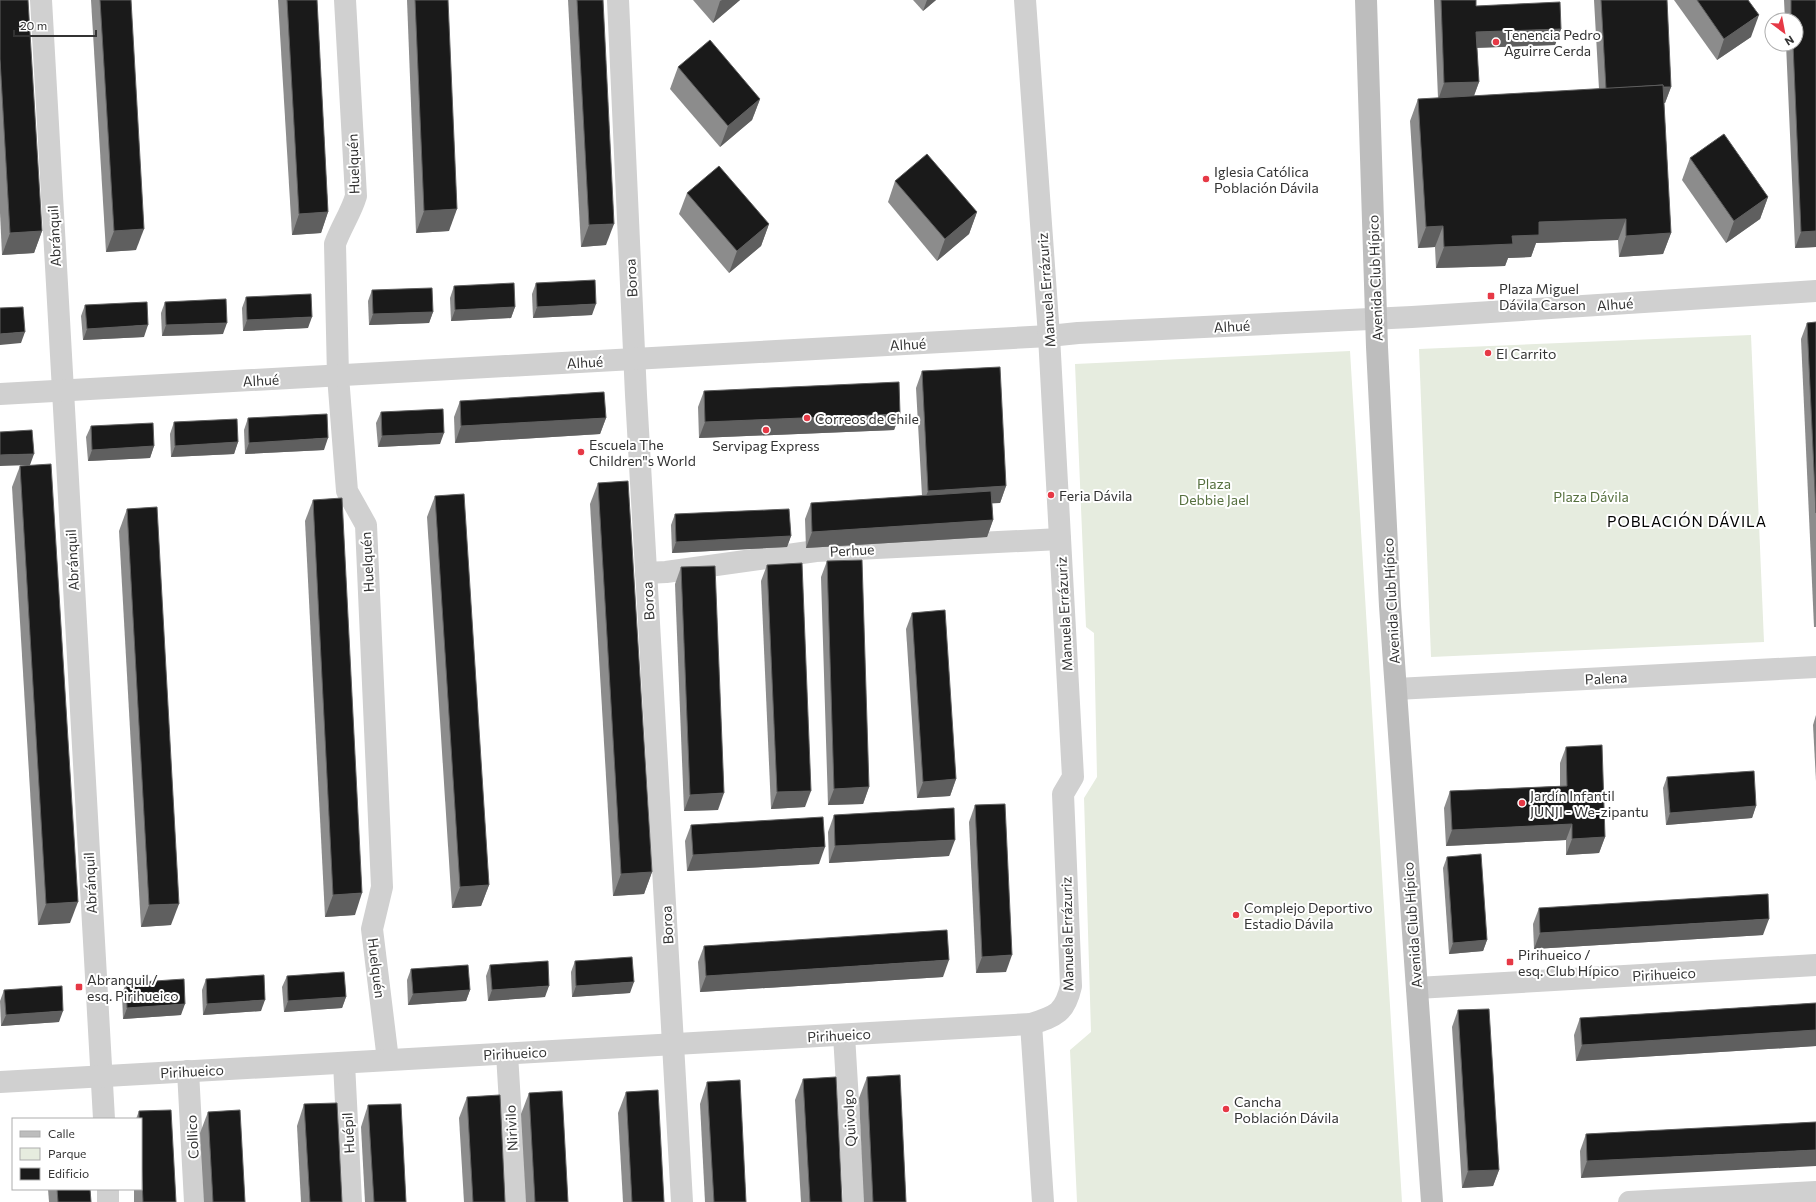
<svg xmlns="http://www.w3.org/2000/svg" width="1816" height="1202" font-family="Commissioner,sans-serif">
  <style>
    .green { fill: #e6ecdf }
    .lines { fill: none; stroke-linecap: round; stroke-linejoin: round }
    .street { stroke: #d0d0d0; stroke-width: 22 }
    .secondary { stroke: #bdbdbd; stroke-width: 22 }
    .wall { fill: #8c8c8c }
    .shaded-wall { fill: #5f5f5f }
    .building { fill: #1a1a1a; stroke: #5f5f5f }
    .poi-dot { fill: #e63946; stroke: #fff; stroke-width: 1.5 }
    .labels { text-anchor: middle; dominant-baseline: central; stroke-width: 4; stroke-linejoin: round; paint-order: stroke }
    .poi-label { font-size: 14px; fill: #333; stroke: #fff; text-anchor: start }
    .street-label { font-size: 14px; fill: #333; stroke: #fff }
    .park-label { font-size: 14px; fill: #56703f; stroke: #fff }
    .neighbourhood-label { font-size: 15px; letter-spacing: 1px; fill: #000; stroke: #fff }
  </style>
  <rect width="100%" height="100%" fill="#fff"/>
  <!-- green -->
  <g class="green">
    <polygon points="1751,335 1764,642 1431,657 1419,349"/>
    <polygon points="1350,351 1402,1202 1077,1202 1070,1050 1091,1032 1084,798 1097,777 1094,633 1086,627 1075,364"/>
  </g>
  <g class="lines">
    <!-- street -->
    <g class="street">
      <polyline points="41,0 104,1119"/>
      <path d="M345,0L356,196C351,213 341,227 335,244L338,376L347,491L366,525L382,887L372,929L388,1060"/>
      <polyline points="618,0 636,395 682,1202"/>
      <polyline points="0,394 1049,336 1078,333 1412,317 1816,291"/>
      <polyline points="646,573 666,572 816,551 1060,539"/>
      <polyline points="1396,689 1816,667"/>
      <polyline points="1417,988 1816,965"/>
      <polyline points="1031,1024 1043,1202"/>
      <polyline points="844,1035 854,1202"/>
      <polyline points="507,1054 516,1202"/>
      <polyline points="344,1063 351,1202"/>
      <polyline points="188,1071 195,1202"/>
      <path d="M0,1082L1031,1024C1056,1016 1065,1013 1071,986L1063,794L1073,777L1049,336L1025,0"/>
      <polyline points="108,1189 108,1202"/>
      <polyline points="1629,1202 1816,1192"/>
    </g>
    <!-- secondary -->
    <polyline class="secondary" points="1366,0 1377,347 1390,606 1432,1202"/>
  </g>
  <!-- wall -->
  <g class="wall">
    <polygon points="0,0 42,231 34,253 2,255 0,213"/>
    <polygon points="91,0 131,0 136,250 106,252"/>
    <polygon points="278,0 317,0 328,212 321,233 292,235"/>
    <polygon points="407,0 448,0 449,231 416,233"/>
    <polygon points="568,0 603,0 606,245 581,247"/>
    <polygon points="693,0 740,0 713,23"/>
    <polygon points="913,0 936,0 923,11"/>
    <polygon points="1434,0 1476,0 1476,6 1561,29 1555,45 1477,48 1479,82 1474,96 1599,89 1594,0 1667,0 1671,87 1665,103 1664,103 1671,233 1663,254 1619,257 1618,240 1536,243 1531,257 1508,258 1505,266 1436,268 1435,247 1418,248 1410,121 1418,99 1438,98"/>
    <polygon points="1674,0 1748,0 1751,37 1717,60"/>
    <polygon points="1784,0 1816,0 1816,247 1795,248 1786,44 1796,44 1796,20 1785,20"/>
    <polygon points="678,67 760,99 752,120 720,147 670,89"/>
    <polygon points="1690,158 1768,197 1760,219 1726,243 1682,180"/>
    <polygon points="895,181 977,212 969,234 937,261 888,202"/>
    <polygon points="687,193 769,224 761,246 729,273 679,214"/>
    <polygon points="536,283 592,315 533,318 532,294"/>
    <polygon points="454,286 515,307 511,318 451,321 450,298"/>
    <polygon points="372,290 433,312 429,323 369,325 368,301"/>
    <polygon points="246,297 308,328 243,331 242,308"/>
    <polygon points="165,302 223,334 162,336 161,313"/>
    <polygon points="85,305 144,337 83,340 81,316"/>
    <polygon points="1816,322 1816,627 1814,627 1801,339 1807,323"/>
    <polygon points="922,371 1006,486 1000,503 992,503 993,520 987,537 806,548 805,519 811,503 922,496 916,388"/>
    <polygon points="704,391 900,414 894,430 699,438 698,407"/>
    <polygon points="460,401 606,418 600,434 455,443 454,417"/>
    <polygon points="381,412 440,444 378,447 376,423"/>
    <polygon points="248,418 324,450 245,454 244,430"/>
    <polygon points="174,422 238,442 234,454 171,457 170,434"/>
    <polygon points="91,426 154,446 150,458 88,461 86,437"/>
    <polygon points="20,466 70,923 38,925 12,487"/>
    <polygon points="598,483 652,872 644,894 613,896 590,504"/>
    <polygon points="435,496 489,885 481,906 452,908 427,517"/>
    <polygon points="313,500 355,915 325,917 305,521"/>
    <polygon points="127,509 171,925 141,927 119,531"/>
    <polygon points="675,514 791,536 787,547 672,553 671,525"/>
    <polygon points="827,561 869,787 863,804 828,805 821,577"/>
    <polygon points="767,565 805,807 771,809 761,581"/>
    <polygon points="681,567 718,810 684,811 675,584"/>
    <polygon points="912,613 956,779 950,796 917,798 906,629"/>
    <polygon points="1816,715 1816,781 1813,725"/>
    <polygon points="1566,747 1605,837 1599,853 1566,855 1566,840 1446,846 1444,808 1450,791 1560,786 1560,763"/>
    <polygon points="1667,777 1756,806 1752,818 1666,825 1663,788"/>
    <polygon points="975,805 1006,972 976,973 969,822"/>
    <polygon points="834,815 949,856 829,863 828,832"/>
    <polygon points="691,825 819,864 687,871 685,841"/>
    <polygon points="1447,857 1487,940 1483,951 1449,954 1443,868"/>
    <polygon points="1539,908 1763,935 1534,949 1533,924"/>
    <polygon points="704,946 943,977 700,992 698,962"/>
    <polygon points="575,961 630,993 572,997 571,972"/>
    <polygon points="490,965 545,997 488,1001 486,976"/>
    <polygon points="411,969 470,990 466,1001 408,1005 407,980"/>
    <polygon points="287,976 346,997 342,1008 284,1012 282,987"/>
    <polygon points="206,979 261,1011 203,1015 202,990"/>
    <polygon points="126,983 181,1015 123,1019 122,994"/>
    <polygon points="4,990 59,1022 1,1026 0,1001"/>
    <polygon points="1816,1003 1816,1046 1576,1061 1574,1035 1580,1018"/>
    <polygon points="1458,1010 1499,1170 1493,1186 1462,1188 1452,1027"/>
    <polygon points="867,1077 906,1202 864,1202 859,1098"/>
    <polygon points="803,1079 842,1202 801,1202 795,1100"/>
    <polygon points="707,1082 746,1202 705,1202 700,1104"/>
    <polygon points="626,1092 664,1202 623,1202 618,1113"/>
    <polygon points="529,1093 568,1202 526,1202 521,1114"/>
    <polygon points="467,1097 505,1202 464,1202 459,1118"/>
    <polygon points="304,1104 342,1202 301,1202 297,1126"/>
    <polygon points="368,1105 406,1202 365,1202 361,1127"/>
    <polygon points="139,1111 176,1202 134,1202 134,1189 141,1189 141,1119 136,1119"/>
    <polygon points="208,1112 245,1202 204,1202 200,1133"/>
    <polygon points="1816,1122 1581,1178 1580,1151 1586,1134"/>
    <polygon points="48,1189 90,1189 91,1202 49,1202"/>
  </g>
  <!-- shaded-wall -->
  <g class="shaded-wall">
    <polygon points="722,0 740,0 713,23 720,1"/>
    <polygon points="927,0 936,0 923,11"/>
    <polygon points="1759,15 1751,37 1717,60 1724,39"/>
    <polygon points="1561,29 1555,45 1470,48 1476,32"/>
    <polygon points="1479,82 1473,98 1438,100 1444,83"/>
    <polygon points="1671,87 1665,103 1600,106 1606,90"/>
    <polygon points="760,99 752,120 720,147 728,126"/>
    <polygon points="1768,197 1760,219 1726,243 1734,221"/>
    <polygon points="457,209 449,231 416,233 424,211"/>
    <polygon points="328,212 321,233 292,235 299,214"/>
    <polygon points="977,212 969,234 937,261 945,239"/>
    <polygon points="1626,219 1618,240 1536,243 1531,257 1508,258 1505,266 1436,268 1444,247 1512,236 1539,222"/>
    <polygon points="614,224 606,245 581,247 589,225"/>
    <polygon points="769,224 761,246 729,273 737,251"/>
    <polygon points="1443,226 1435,247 1418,248 1426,227"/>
    <polygon points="144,229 136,250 106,252 114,231"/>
    <polygon points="42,231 34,253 2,255 10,233"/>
    <polygon points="1816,231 1816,247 1795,248 1801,232"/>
    <polygon points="1671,233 1663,254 1619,257 1626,236"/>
    <polygon points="596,304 592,315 533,318 537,307"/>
    <polygon points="515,307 511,318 451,321 455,310"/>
    <polygon points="433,312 429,323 369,325 373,314"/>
    <polygon points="312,317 308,328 243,331 247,320"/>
    <polygon points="227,323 223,334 162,336 166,325"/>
    <polygon points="148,325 144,337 83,340 87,329"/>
    <polygon points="25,332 21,343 0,345 0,334"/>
    <polygon points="900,414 894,430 699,438 705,422"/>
    <polygon points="606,418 600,434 455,443 461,426"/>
    <polygon points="444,433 440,444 378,447 382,436"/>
    <polygon points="328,438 324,450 245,454 249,443"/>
    <polygon points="238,442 234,454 171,457 175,446"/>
    <polygon points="154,446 150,458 88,461 92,450"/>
    <polygon points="34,454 30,465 0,466 0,455"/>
    <polygon points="1006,486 1000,503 922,507 928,491"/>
    <polygon points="993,520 987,537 806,548 812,532"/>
    <polygon points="791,536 787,547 672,553 676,542"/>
    <polygon points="956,779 950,796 917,798 923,782"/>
    <polygon points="869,787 863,804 828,805 834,789"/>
    <polygon points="811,791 805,807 771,809 777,792"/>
    <polygon points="724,793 718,810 684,811 690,795"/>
    <polygon points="1756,806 1752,818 1666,825 1670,813"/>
    <polygon points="1572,824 1566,840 1446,846 1452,830"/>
    <polygon points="1605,837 1599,853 1566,855 1572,839"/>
    <polygon points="955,840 949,856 829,863 835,846"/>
    <polygon points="825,847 819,864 687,871 693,855"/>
    <polygon points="652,872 644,894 613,896 621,874"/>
    <polygon points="489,885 481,906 452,908 460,887"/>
    <polygon points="362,893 355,915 325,917 333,895"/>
    <polygon points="78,902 70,923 38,925 46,904"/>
    <polygon points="179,904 171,925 141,927 149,905"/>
    <polygon points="1769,919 1763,935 1534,949 1540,933"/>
    <polygon points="1487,940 1483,951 1449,954 1453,943"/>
    <polygon points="1012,955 1006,972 976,973 982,957"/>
    <polygon points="949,960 943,977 700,992 706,976"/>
    <polygon points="634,982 630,993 572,997 576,986"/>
    <polygon points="549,986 545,997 488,1001 492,990"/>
    <polygon points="470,990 466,1001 408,1005 413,994"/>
    <polygon points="346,997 342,1008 284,1012 288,1001"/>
    <polygon points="265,1000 261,1011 203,1015 207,1004"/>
    <polygon points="185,1004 181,1015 123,1019 127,1008"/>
    <polygon points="63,1011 59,1022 1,1026 6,1015"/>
    <polygon points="1816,1030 1816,1046 1576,1061 1582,1045"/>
    <polygon points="1816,1150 1816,1166 1581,1178 1587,1161"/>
    <polygon points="1499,1170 1493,1186 1462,1188 1468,1171"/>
  </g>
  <!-- building -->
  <g class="building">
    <polygon points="0,0 28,0 42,231 10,233 0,59"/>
    <polygon points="100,0 131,0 144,229 114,231"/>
    <polygon points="287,0 317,0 328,212 299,214"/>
    <polygon points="415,0 448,0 457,209 424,211"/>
    <polygon points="577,0 603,0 614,224 589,225"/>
    <polygon points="1441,0 1476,0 1476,6 1560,2 1561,29 1476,32 1479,82 1444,83"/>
    <polygon points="1601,0 1667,0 1671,87 1663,87 1663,85 1606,89"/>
    <polygon points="1697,0 1748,0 1759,15 1724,39"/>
    <polygon points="1791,0 1816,0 1816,231 1801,232 1793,44 1796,44 1796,20 1791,20"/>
    <polygon points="710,40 760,99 728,126 678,67"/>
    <polygon points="1663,85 1671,233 1626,236 1626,219 1539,222 1539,235 1512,236 1513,244 1444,247 1443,226 1426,227 1418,99"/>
    <polygon points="1724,134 1768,197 1734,221 1690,158"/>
    <polygon points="927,154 977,212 945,239 895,181"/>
    <polygon points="719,166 769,224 737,251 687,193"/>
    <polygon points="595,280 596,304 537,307 536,283"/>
    <polygon points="514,283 515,307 455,310 454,286"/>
    <polygon points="432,288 433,312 373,314 372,290"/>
    <polygon points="311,294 312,317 247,320 246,297"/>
    <polygon points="226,299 227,323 166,325 165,302"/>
    <polygon points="147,302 148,325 87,329 85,305"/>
    <polygon points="23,307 25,332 0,334 0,308"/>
    <polygon points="1816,322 1816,513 1807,323"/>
    <polygon points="1000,367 1006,486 928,491 922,371"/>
    <polygon points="899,382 900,414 705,422 704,391"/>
    <polygon points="604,392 606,418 461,426 460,401"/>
    <polygon points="443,409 444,433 382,436 381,412"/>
    <polygon points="327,414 328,438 249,443 248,418"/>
    <polygon points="237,419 238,442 175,446 174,422"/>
    <polygon points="153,423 154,446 92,450 91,426"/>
    <polygon points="32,430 34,454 0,455 0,432"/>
    <polygon points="51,464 78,902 46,904 20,466"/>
    <polygon points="628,481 652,872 621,874 598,483"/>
    <polygon points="991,491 993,520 812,532 811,503"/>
    <polygon points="464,494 489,885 460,887 435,496"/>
    <polygon points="342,498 362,893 333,895 313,500"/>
    <polygon points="157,507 179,904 149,905 127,509"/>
    <polygon points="789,509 791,536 676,542 675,514"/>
    <polygon points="862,560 869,787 834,789 827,561"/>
    <polygon points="802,563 811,791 777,792 767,565"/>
    <polygon points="715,566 724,793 690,795 681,567"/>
    <polygon points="945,610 956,779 923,782 912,613"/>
    <polygon points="1602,745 1605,837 1572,839 1572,824 1452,830 1450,791 1567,786 1566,747"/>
    <polygon points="1754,771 1756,806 1670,813 1667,777"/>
    <polygon points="1005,804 1012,955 982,957 975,805"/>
    <polygon points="954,808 955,840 835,846 834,815"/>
    <polygon points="823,817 825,847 693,855 691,825"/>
    <polygon points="1481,854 1487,940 1453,943 1447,857"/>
    <polygon points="1768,894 1769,919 1540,933 1539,908"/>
    <polygon points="947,930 949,960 706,976 704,946"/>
    <polygon points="632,957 634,982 576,986 575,961"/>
    <polygon points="548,961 549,986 492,990 490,965"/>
    <polygon points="468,965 470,990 413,994 411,969"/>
    <polygon points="344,972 346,997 288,1001 287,976"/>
    <polygon points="264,975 265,1000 207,1004 206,979"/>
    <polygon points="184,979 185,1004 127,1008 126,983"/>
    <polygon points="62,986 63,1011 6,1015 4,990"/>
    <polygon points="1816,1003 1816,1030 1582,1045 1580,1018"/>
    <polygon points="1489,1009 1499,1170 1468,1171 1458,1010"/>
    <polygon points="900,1075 906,1202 873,1202 867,1077"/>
    <polygon points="836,1077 842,1202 810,1202 803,1079"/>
    <polygon points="740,1080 746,1202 714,1202 707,1082"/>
    <polygon points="658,1090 664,1202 632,1202 626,1092"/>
    <polygon points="562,1091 568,1202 535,1202 529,1093"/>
    <polygon points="500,1095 505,1202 473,1202 467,1097"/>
    <polygon points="337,1103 342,1202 310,1202 304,1104"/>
    <polygon points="401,1104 406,1202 374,1202 368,1105"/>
    <polygon points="171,1110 176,1202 143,1202 141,1157 141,1119 139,1119 139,1111"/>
    <polygon points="240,1110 245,1202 213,1202 208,1112"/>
    <polygon points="1816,1122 1816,1150 1587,1161 1586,1134"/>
    <polygon points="57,1189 90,1189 91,1202 58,1202"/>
  </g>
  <!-- markers -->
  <g class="poi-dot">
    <circle cx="1496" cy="42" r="4"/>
    <circle cx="1206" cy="179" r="4"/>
    <rect x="1487" y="292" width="8" height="8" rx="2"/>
    <circle cx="1488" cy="353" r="4"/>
    <circle cx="807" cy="418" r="4"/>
    <circle cx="766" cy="430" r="4"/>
    <circle cx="581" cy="452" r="4"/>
    <circle cx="1051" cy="495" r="4"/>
    <circle cx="1522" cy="803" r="4"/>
    <circle cx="1236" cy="915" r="4"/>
    <rect x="1506" y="958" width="8" height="8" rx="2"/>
    <rect x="75" y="983" width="8" height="8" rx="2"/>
    <circle cx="1226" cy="1109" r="4"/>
  </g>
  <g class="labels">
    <!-- poi labels -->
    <g class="poi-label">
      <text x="1504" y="34">Tenencia Pedro<tspan x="1504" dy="16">Aguirre Cerda</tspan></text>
      <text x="1214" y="171">Iglesia Católica<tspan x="1214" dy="16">Población Dávila</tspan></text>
      <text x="1499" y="288">Plaza Miguel<tspan x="1499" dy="16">Dávila Carson</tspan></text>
      <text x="1496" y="353">El Carrito</text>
      <text x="815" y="418">Correos de Chile</text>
      <text x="589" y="444">Escuela The<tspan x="589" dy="16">Children"s World</tspan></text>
      <text x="766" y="445" text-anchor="middle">Servipag Express</text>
      <text x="1059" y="495">Feria Dávila</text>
      <text x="1530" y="795">Jardín Infantil<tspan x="1530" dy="16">JUNJI - We-zipantu</tspan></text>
      <text x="1244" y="907">Complejo Deportivo<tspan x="1244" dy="16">Estadio Dávila</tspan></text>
      <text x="1518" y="954">Pirihueico /<tspan x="1518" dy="16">esq. Club Hípico</tspan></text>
      <text x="87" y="979">Abranquil /<tspan x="87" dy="16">esq. Pirihueico</tspan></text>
      <text x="1234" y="1101">Cancha<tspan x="1234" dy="16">Población Dávila</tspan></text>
    </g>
    <!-- street labels -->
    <g class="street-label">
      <text transform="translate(353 164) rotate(-92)">Huelquén</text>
      <text transform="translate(54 236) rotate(-93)">Abránquil</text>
      <text transform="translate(631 278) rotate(-93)">Boroa</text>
      <text transform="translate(1375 278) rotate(-92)">Avenida Club Hípico</text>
      <text transform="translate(1046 290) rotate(-94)">Manuela Errázuriz</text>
      <text transform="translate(1615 304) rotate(-4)">Alhué</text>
      <text transform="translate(1232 326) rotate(-3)">Alhué</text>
      <text transform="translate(908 344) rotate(-3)">Alhué</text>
      <text transform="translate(585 362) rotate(-3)">Alhué</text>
      <text transform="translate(261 380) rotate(-3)">Alhué</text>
      <text transform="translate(852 550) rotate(-3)">Perhue</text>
      <text transform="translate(72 560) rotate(-93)">Abránquil</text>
      <text transform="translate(367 562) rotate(-93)">Huelquén</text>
      <text transform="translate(648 601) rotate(-93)">Boroa</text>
      <text transform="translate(1391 601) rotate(-93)">Avenida Club Hípico</text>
      <text transform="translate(1064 614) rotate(-93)">Manuela Errázuriz</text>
      <text transform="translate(1606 678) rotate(-3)">Palena</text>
      <text transform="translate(90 883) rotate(-93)">Abránquil</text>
      <text transform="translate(667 925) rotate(-93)">Boroa</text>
      <text transform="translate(1412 925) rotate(-94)">Avenida Club Hípico</text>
      <text transform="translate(1067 934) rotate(-91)">Manuela Errázuriz</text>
      <text transform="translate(377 968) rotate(83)">Huelquén</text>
      <text transform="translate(1664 974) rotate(-3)">Pirihueico</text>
      <text transform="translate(839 1035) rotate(-3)">Pirihueico</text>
      <text transform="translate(515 1053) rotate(-3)">Pirihueico</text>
      <text transform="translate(192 1071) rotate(-3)">Pirihueico</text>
      <text transform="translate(849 1118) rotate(-93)">Quivolgo</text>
      <text transform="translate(511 1128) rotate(-93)">Nirivilo</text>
      <text transform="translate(348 1133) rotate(-93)">Huépil</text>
      <text transform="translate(192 1137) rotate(-93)">Collico</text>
    </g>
    <!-- park labels -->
    <g class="park-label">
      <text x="1214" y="483">Plaza<tspan x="1214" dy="16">Debbie Jael</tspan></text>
      <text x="1591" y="496">Plaza Dávila</text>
    </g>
    <!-- neighbourhood labels -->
    <g class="neighbourhood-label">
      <text x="1687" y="521">POBLACIÓN DÁVILA</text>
    </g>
  </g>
  <!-- legend -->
  <rect x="12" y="1118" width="130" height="72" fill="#ffffff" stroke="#adadad"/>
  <rect x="20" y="1131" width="20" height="6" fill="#bdbdbd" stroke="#adadad"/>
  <text x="48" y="1138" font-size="12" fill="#333333">Calle</text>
  <rect x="20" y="1148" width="20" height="12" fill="#e6ecdf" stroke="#adadad"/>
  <text x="48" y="1158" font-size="12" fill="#333333">Parque</text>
  <rect x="20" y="1168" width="20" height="12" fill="#1a1a1a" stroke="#adadad"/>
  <text x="48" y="1178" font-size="12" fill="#333333">Edificio</text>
  <!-- north arrow -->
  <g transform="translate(1784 32) rotate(148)"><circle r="19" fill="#ffffff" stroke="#adadad"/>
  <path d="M0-3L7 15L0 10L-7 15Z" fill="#e63946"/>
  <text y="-6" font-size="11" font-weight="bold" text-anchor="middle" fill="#333333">N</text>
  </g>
  <!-- scale -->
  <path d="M14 30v6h82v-6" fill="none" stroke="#333333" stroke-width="2"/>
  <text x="20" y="30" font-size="12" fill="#333333" stroke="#ffffff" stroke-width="3" paint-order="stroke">20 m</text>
</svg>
